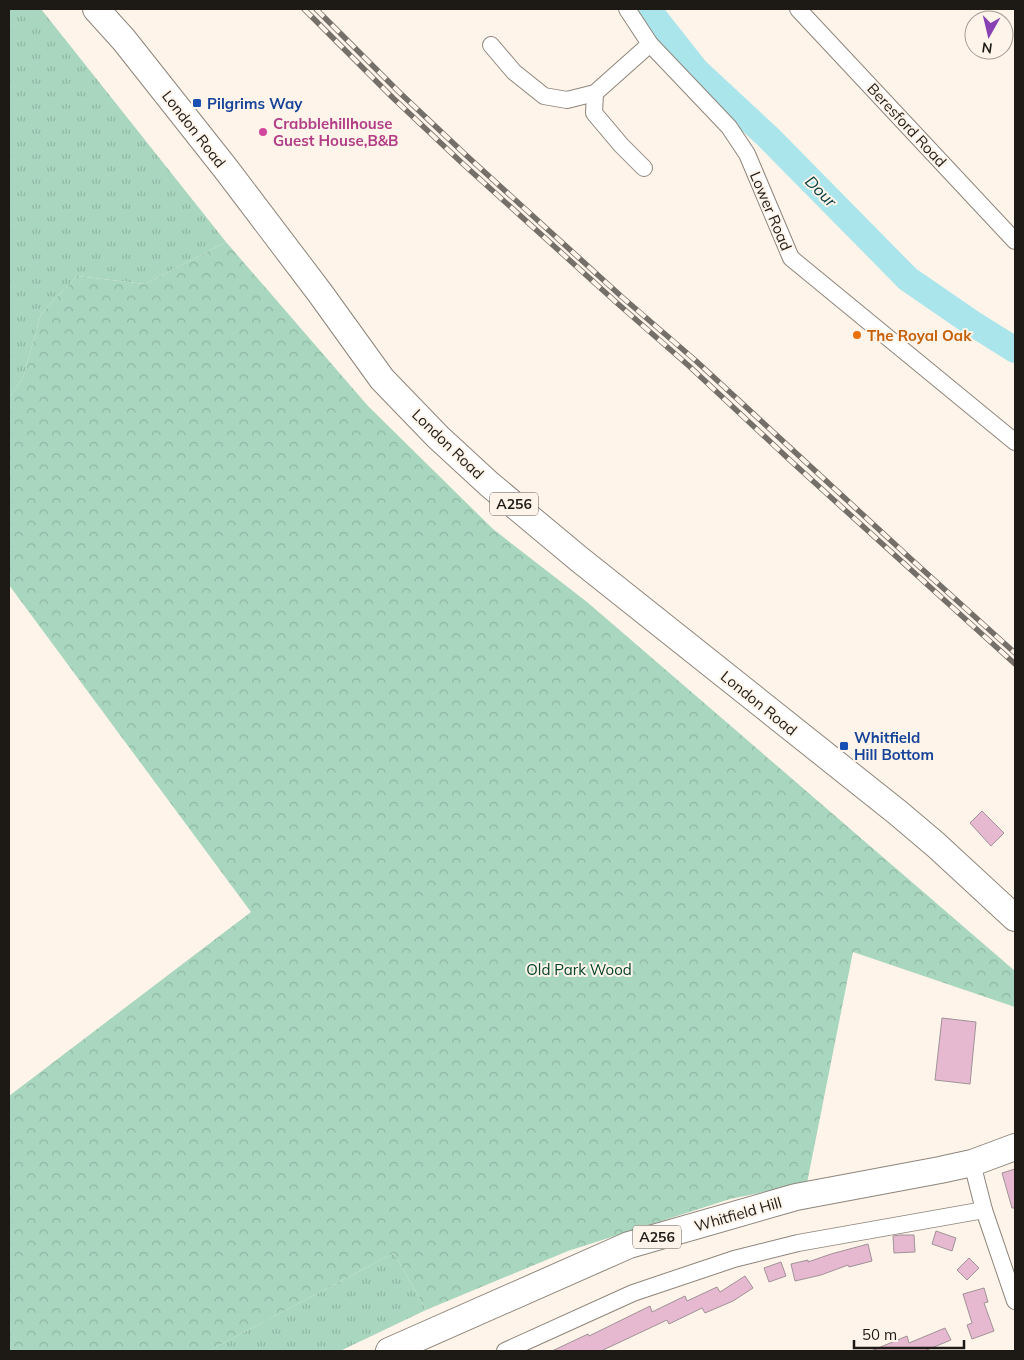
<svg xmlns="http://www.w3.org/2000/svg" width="1024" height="1360" font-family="Mulish,sans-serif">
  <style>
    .grass { fill: url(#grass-tufts) }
    .forest { fill: url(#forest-crowns) }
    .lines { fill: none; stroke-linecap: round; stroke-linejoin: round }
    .river { stroke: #aae5eb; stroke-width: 26 }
    .building { fill: #e7b9d0; stroke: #a09298 }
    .minor-casing { stroke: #8e857b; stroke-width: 18 }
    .primary-casing { stroke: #8e857b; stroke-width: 28 }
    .minor { stroke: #fff; stroke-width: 16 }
    .primary { stroke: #fff; stroke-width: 26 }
    .rail-casing { stroke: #746f68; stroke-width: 5.5 }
    .rail { stroke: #fef4e9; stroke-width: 4; stroke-dasharray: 11; stroke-linecap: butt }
    .transit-dot { fill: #1a4fb4; stroke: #fef4e9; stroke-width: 2 }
    .hotel-dot { fill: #d1479c; stroke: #fef4e9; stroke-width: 2 }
    .food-dot { fill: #e8710a; stroke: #fef4e9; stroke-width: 2 }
    .labels { text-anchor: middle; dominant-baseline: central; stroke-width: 4; stroke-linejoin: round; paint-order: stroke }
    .shield { fill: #fef4e9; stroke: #605b55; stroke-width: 1 }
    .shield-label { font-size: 14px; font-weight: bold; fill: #1d1a16 }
    .transit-label { font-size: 15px; font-weight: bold; fill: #164399; stroke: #fef4e9; text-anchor: start }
    .hotel-label { font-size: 15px; font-weight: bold; fill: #b23c85; stroke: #fef4e9; text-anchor: start }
    .street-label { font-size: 15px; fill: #1d1a16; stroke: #fef4e9 }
    .food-label { font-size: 15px; font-weight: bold; fill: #c56008; stroke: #fef4e9; text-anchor: start }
    .park-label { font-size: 15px; fill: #03432b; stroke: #fef4e9 }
    .water-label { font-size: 16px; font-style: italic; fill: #074044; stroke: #fef4e9 }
  </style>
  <defs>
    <pattern id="grass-tufts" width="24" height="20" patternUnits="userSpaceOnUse" patternTransform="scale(1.25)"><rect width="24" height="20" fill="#a8d6be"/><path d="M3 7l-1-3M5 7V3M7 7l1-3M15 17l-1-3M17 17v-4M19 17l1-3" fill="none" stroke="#90b7a3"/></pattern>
    <pattern id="forest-crowns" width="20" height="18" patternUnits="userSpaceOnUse" patternTransform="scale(1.25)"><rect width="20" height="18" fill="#a8d6be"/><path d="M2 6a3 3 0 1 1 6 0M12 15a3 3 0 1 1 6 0" fill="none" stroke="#90b7a3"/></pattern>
  </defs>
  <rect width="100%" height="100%" fill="#fef4e9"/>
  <!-- grass -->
  <g class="grass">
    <polygon points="9,9 41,9 226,242 145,284 77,276 41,314 23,378 9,398"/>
    <polygon points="394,1253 426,1310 340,1351 208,1351"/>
  </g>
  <!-- forest -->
  <polygon class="forest" points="226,242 368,406 493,529 587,602 1015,971 1015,1007 853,952 807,1183 730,1199 568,1251 426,1310 394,1253 208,1351 9,1351 9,1096 251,912 9,585 9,398 23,378 41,314 77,276 145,284"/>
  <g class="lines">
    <!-- river -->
    <polyline class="river" points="648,9 696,70 768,137 908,279 972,323 1015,350"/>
  </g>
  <!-- building -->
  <g class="building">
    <polygon points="982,811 1004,833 991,846 970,823"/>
    <polygon points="942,1018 976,1022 970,1084 935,1080"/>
    <polygon points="1015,1169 1015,1208 1012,1208 1002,1173"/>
    <polygon points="936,1231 956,1238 952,1251 932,1244"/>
    <polygon points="900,1235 914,1235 915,1252 894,1253 893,1236"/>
    <polygon points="868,1244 872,1261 849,1267 848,1265 821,1275 795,1281 791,1264 808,1260 808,1262 831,1254"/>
    <polygon points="969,1258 979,1268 967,1280 957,1270"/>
    <polygon points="781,1262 786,1276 769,1282 764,1268"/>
    <polygon points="745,1276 753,1288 733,1301 705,1313 702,1308 669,1324 667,1320 601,1351 552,1351 588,1334 589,1336 650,1306 652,1312 685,1296 687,1301 717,1287 720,1292"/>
    <polygon points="984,1288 988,1302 984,1303 994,1331 972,1339 967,1325 972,1323 963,1294"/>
    <polygon points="945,1328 951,1340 924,1351 871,1351 907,1336 909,1343"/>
  </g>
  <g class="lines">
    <!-- minor casing -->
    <g class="minor-casing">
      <g id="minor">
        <polyline points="627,9 650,44 729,127 747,154 791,258 1015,442"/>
        <polyline points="798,9 1015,241"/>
        <polyline points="491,45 514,72 544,96 567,100 595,93 650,44"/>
        <polyline points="595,93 594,113 621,145 644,168"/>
        <polyline points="972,1163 984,1210 1015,1301"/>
        <polyline points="505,1351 633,1293 734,1259 798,1243 984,1210"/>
      </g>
    </g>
    <!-- primary casing -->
    <g class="primary-casing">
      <g id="primary">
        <polyline points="96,9 124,40 226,169 320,293 382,379 438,437 489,484 579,559 897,812 936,845 1015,918"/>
        <polyline points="389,1351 629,1245 796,1197 940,1170 972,1163 1015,1147"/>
      </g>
    </g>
    <!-- minor -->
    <use href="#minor" class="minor"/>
    <!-- primary -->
    <use href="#primary" class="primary"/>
    <!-- rail casing -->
    <g class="rail-casing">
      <g id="rail">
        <polyline points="304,9 393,98 462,163 617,303 689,366 793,463 1015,664"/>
        <polyline points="316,9 399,92 468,157 622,297 695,360 912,560 1015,653"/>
      </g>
    </g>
    <!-- rail -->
    <use href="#rail" class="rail"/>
  </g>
  <!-- markers -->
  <g class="transit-dot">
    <rect x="192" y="98" width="10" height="10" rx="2.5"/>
    <rect x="839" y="741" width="10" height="10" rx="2.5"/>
  </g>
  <circle class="hotel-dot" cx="263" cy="132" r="5"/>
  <circle class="food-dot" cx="857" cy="335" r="5"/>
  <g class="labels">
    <!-- shield labels -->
    <g class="shield">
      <rect x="490" y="492.5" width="48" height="23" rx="4"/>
      <rect x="633" y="1225.5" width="48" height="23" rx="4"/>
    </g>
    <g class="shield-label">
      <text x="514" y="504">A256</text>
      <text x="657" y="1237">A256</text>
    </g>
    <!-- transit labels -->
    <g class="transit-label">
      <text x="207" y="103">Pilgrims Way</text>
      <text x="854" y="737">Whitfield<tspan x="854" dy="17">Hill Bottom</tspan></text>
    </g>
    <!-- hotel labels -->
    <g class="hotel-label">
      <text x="273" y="123">Crabblehillhouse<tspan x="273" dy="17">Guest House,B&amp;B</tspan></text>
    </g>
    <!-- street labels -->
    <g class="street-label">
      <text transform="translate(907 125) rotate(47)">Beresford Road</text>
      <text transform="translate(194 129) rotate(52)">London Road</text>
      <text transform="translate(771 211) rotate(67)">Lower Road</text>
      <text transform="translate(448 444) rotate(44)">London Road</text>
      <text transform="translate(759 703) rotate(39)">London Road</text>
      <text transform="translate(738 1214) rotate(-16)">Whitfield Hill</text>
    </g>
    <!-- food labels -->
    <g class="food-label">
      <text x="867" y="335">The Royal Oak</text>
    </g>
    <!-- park labels -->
    <g class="park-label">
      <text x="579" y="969">Old Park Wood</text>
    </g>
    <!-- water labels -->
    <g class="water-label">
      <text transform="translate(821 191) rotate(45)">Dour</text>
    </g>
  </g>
  <!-- border -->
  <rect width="1024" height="1360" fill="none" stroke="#1d1a16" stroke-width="20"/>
  <!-- north arrow -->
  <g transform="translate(989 35) rotate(188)"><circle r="24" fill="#fef4e9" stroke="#a49d95"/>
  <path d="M0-4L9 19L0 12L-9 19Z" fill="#8841b3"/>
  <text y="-8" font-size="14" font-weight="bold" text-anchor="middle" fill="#1d1a16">N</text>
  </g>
  <!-- scale -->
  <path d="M854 1340v8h110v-8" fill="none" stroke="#1d1a16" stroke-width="2.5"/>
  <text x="862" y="1340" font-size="15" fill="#1d1a16" stroke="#fef4e9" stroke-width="4" paint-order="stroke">50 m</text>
</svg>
